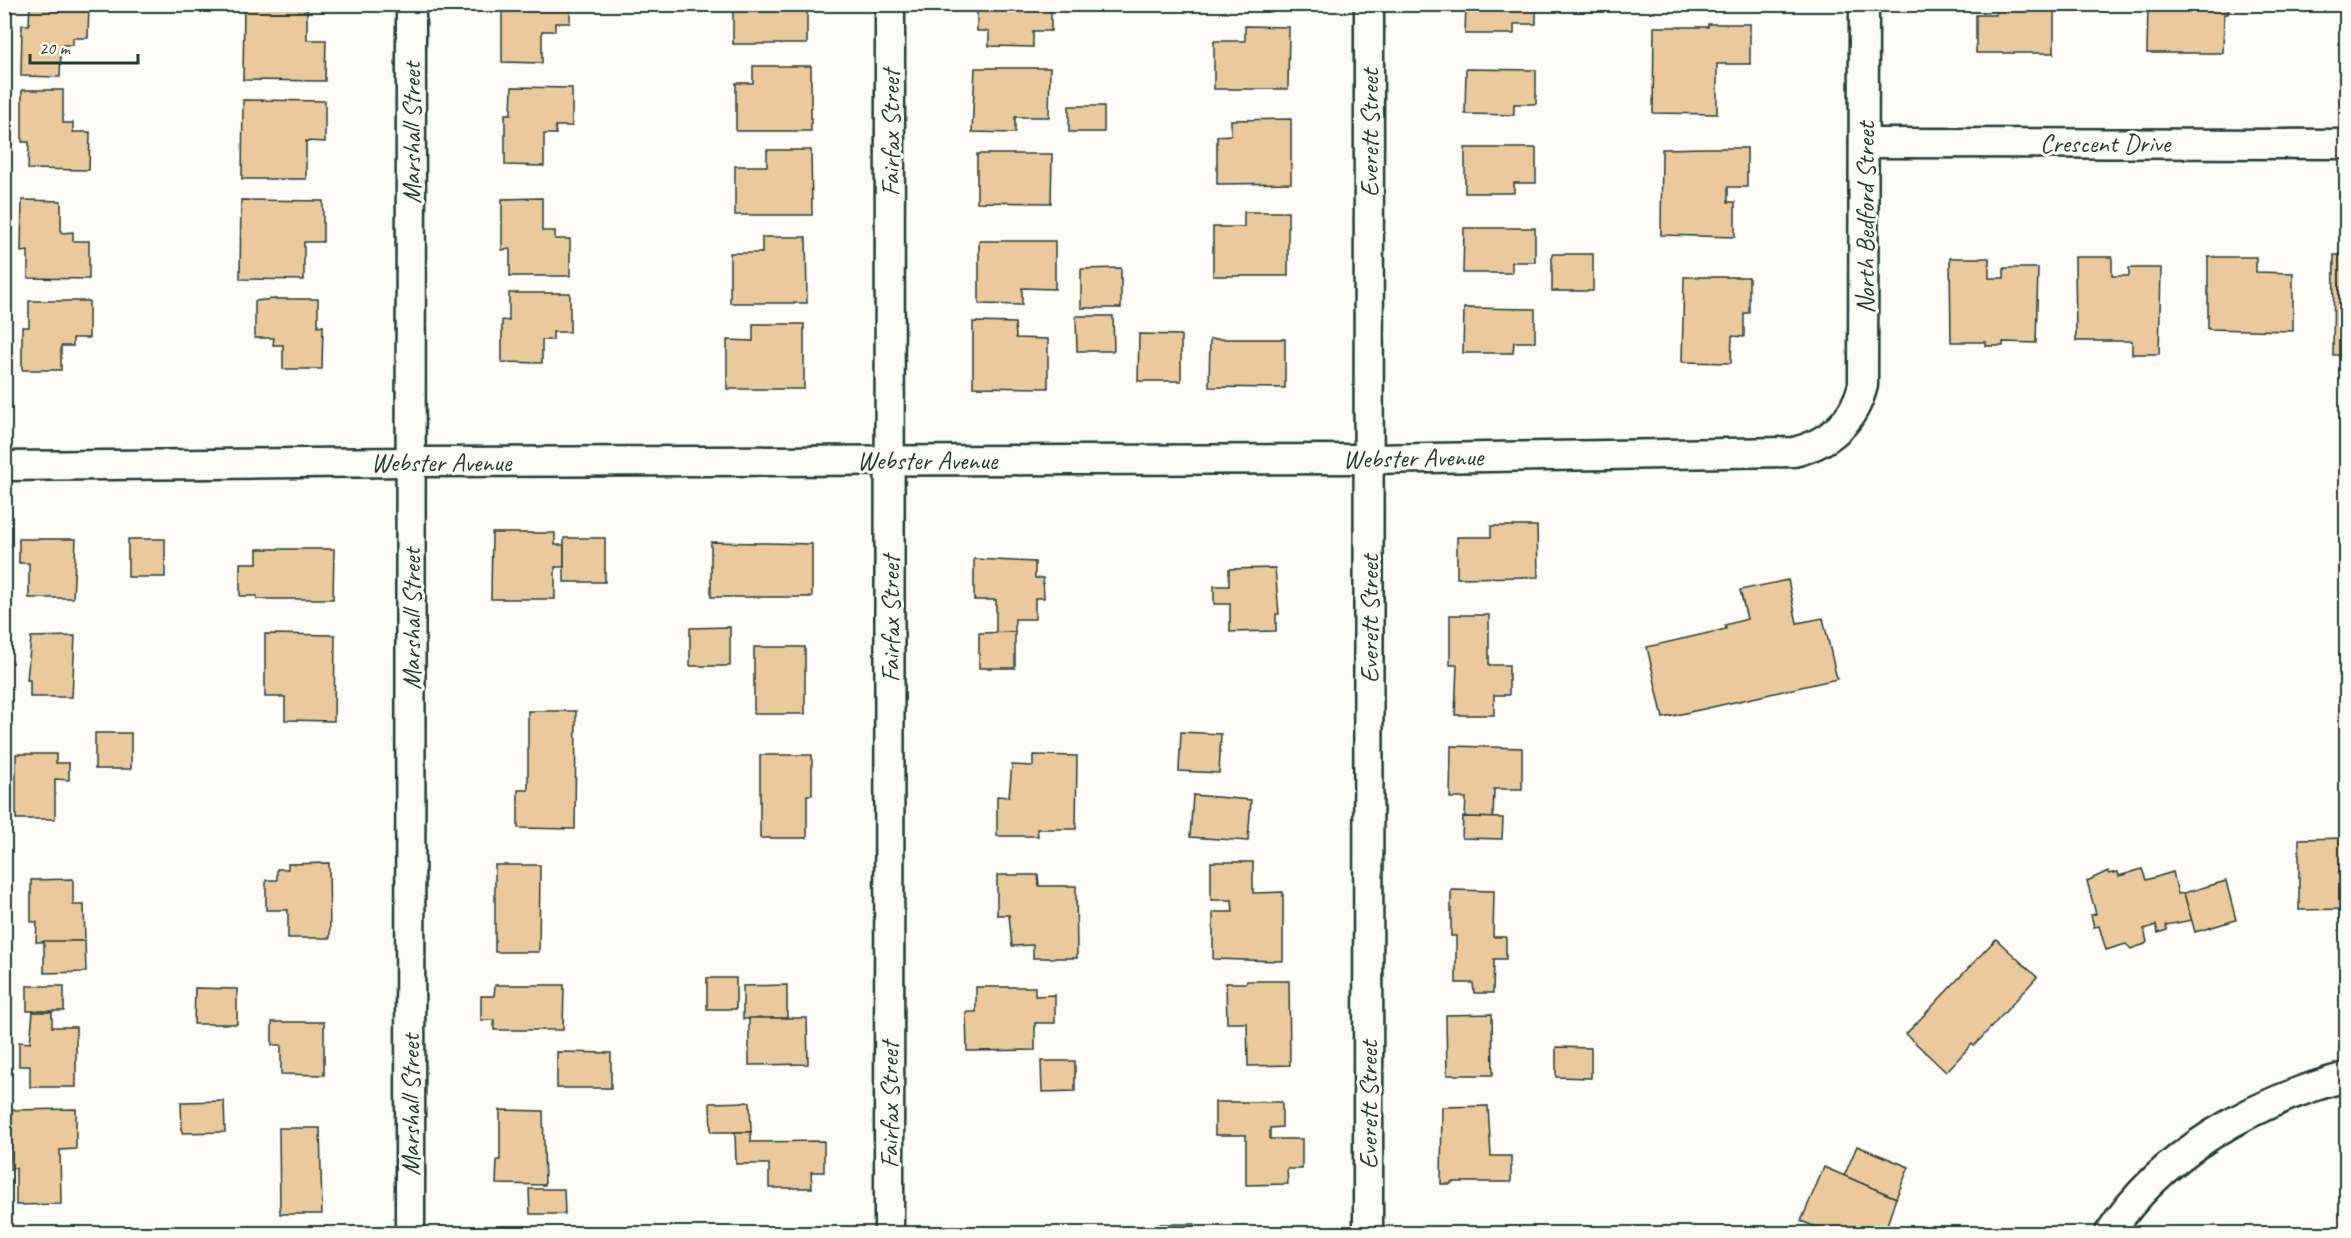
<svg xmlns="http://www.w3.org/2000/svg" width="2351" height="1238" font-family="Caveat,sans-serif">
  <style>
    .building { fill: #ebc99c; stroke: #1f3d34; stroke-width: 1.5 }
    .lines { fill: none; stroke-linecap: round; stroke-linejoin: round }
    .minor-casing { stroke: #1f3d34; stroke-width: 33 }
    .minor { stroke: #fdfcf7; stroke-width: 28 }
    .labels { text-anchor: middle; dominant-baseline: central; stroke-width: 6; stroke-linejoin: round; paint-order: stroke }
    .street-label { font-size: 26px; fill: #1f3d34; stroke: #fdfcf7 }
  </style>
  <rect width="100%" height="100%" fill="#fdfcf7"/>
  <filter id="ink" filterUnits="userSpaceOnUse"><feTurbulence type="fractalNoise" baseFrequency=".0167" numOctaves="2"/><feDisplacementMap in="SourceGraphic" scale="12" xChannelSelector="R" yChannelSelector="G"/><feConvolveMatrix kernelMatrix="1 2 1 2 8 2 1 2 1" color-interpolation-filters="sRGB"/></filter>
  <g filter="url(#ink)">
    <!-- building -->
    <g class="building">
      <polygon points="30,4 89,4 88,38 73,38 73,45 61,45 60,77 21,76 22,25 29,25"/>
      <polygon points="244,4 307,4 307,40 326,40 325,81 243,80"/>
      <polygon points="511,4 570,4 570,23 555,23 555,31 542,31 542,63 502,62 502,12 511,11"/>
      <rect x="733" y="4" width="74" height="40"/>
      <polygon points="977,4 1051,4 1051,31 1033,31 1033,47 989,46 989,31 977,31"/>
      <polygon points="1466,4 1536,4 1536,24 1514,24 1514,34 1465,34"/>
      <polygon points="1997,4 2054,4 2054,53 1976,53 1976,15 1996,15"/>
      <polygon points="2148,4 2247,4 2247,5 2228,5 2228,14 2224,14 2223,53 2147,53"/>
      <polygon points="1708,24 1750,24 1750,64 1717,64 1717,114 1653,113 1654,27 1708,27"/>
      <polygon points="1245,26 1289,27 1288,89 1214,89 1214,41 1245,41"/>
      <polygon points="753,66 811,66 811,131 736,131 736,83 753,83"/>
      <polygon points="975,68 1050,68 1049,117 1015,117 1015,133 972,132"/>
      <polygon points="1466,69 1536,70 1536,104 1514,104 1514,115 1465,114"/>
      <polygon points="512,87 572,88 572,126 555,126 556,134 544,134 544,166 505,165 505,114 511,114"/>
      <polygon points="22,90 63,90 63,123 73,123 73,132 90,132 89,170 28,169 29,142 22,142"/>
      <polygon points="243,100 325,101 325,142 306,141 306,179 242,179"/>
      <rect x="1069" y="106" width="35" height="26"/>
      <polygon points="1291,119 1291,183 1217,184 1217,136 1231,135 1231,120"/>
      <polygon points="1465,148 1536,148 1536,183 1514,183 1514,193 1465,193"/>
      <polygon points="1708,148 1747,148 1747,187 1728,187 1728,202 1735,202 1735,237 1661,235 1662,149"/>
      <polygon points="767,150 811,150 812,215 735,215 735,166 767,166"/>
      <polygon points="977,154 1052,154 1051,203 977,202"/>
      <polygon points="542,198 542,231 555,231 555,239 570,239 570,276 510,276 510,249 502,250 502,199"/>
      <polygon points="22,200 61,201 61,233 73,232 73,241 89,241 89,279 28,278 28,251 21,252"/>
      <polygon points="241,200 323,201 323,242 304,242 304,280 240,279"/>
      <polygon points="1244,212 1288,212 1288,276 1213,276 1213,227 1244,227"/>
      <polygon points="1464,228 1535,228 1535,262 1512,262 1512,273 1463,273"/>
      <polygon points="762,237 806,237 807,303 730,303 730,253 762,253"/>
      <polygon points="979,241 1055,241 1055,289 1022,288 1022,305 979,304"/>
      <rect x="1552" y="254" width="41" height="37"/>
      <polygon points="2334,255 2346,255 2346,355 2333,355"/>
      <polygon points="2075,257 2112,257 2112,276 2129,276 2129,268 2161,268 2159,354 2132,354 2132,341 2076,341"/>
      <polygon points="2208,257 2256,257 2256,272 2293,273 2293,331 2208,329"/>
      <polygon points="1950,258 1989,258 1989,278 2004,278 2004,268 2038,268 2036,343 2003,342 2003,346 1986,346 1986,342 1951,342"/>
      <polygon points="1121,268 1121,308 1081,308 1081,269"/>
      <polygon points="1684,277 1749,277 1749,313 1744,313 1744,337 1732,336 1731,363 1682,362"/>
      <polygon points="509,293 570,293 570,332 553,332 553,340 542,340 542,363 502,362 502,320 509,321"/>
      <polygon points="274,299 318,299 318,327 323,326 322,369 283,369 283,345 273,345 274,338 255,338 255,301"/>
      <polygon points="29,301 89,301 89,338 73,338 73,346 61,346 61,370 22,370 22,327 29,327"/>
      <polygon points="1464,308 1535,309 1535,342 1514,342 1513,353 1463,353"/>
      <polygon points="1076,316 1113,316 1114,351 1077,351"/>
      <polygon points="973,322 1015,323 1016,338 1048,339 1048,388 973,387"/>
      <polygon points="753,324 804,324 804,389 727,389 727,340 753,341"/>
      <polygon points="1139,334 1181,335 1181,381 1138,381"/>
      <polygon points="1210,339 1285,339 1285,388 1209,387"/>
      <polygon points="1491,526 1537,526 1538,577 1457,578 1457,537 1491,537"/>
      <polygon points="492,533 555,533 555,545 564,545 564,567 555,567 555,599 491,599"/>
      <rect x="564" y="538" width="41" height="44"/>
      <polygon points="19,539 76,539 73,598 29,598 29,563 19,563"/>
      <rect x="128" y="539" width="37" height="38"/>
      <polygon points="711,542 812,544 812,597 711,597"/>
      <polygon points="257,549 334,549 333,599 257,599 257,596 240,596 240,563 257,563"/>
      <polygon points="974,559 1035,562 1035,578 1043,578 1044,598 1035,598 1035,619 1015,619 1015,632 996,633 996,600 974,600"/>
      <polygon points="1275,568 1279,614 1276,614 1276,631 1230,632 1230,604 1214,604 1214,586 1229,586 1229,569"/>
      <polygon points="1788,580 1797,623 1823,618 1837,679 1663,718 1647,647 1726,629 1725,625 1747,619 1740,590"/>
      <polygon points="1450,615 1489,615 1489,665 1509,665 1509,695 1494,695 1494,715 1455,715 1457,665 1450,665"/>
      <polygon points="730,627 730,666 690,666 690,628"/>
      <polygon points="1015,632 1015,668 979,668 979,633"/>
      <polygon points="265,634 335,635 334,721 285,720 285,697 265,697"/>
      <polygon points="75,636 72,697 30,697 30,680 27,680 31,637"/>
      <rect x="754" y="647" width="51" height="67"/>
      <polygon points="528,711 576,711 575,829 518,828 518,790 528,790"/>
      <polygon points="1181,732 1221,734 1219,773 1179,771"/>
      <rect x="95" y="733" width="36" height="36"/>
      <polygon points="1451,746 1522,748 1522,789 1494,789 1493,818 1465,817 1466,798 1450,798"/>
      <polygon points="16,754 56,754 56,763 69,763 69,780 55,779 55,819 16,819"/>
      <polygon points="760,755 812,755 812,795 807,795 807,838 760,838"/>
      <polygon points="1033,755 1077,756 1076,829 1037,829 1038,836 997,836 997,796 1009,797 1012,765 1033,766"/>
      <polygon points="1193,795 1251,800 1248,841 1190,837"/>
      <polygon points="1463,817 1503,818 1502,839 1462,838"/>
      <polygon points="2346,838 2346,909 2299,910 2299,839"/>
      <polygon points="1211,862 1253,862 1253,893 1283,892 1283,961 1213,959 1213,912 1233,912 1232,900 1211,900"/>
      <polygon points="329,863 330,938 288,938 288,910 266,910 266,880 277,880 277,869 288,869 288,864"/>
      <polygon points="495,865 540,865 539,952 495,952"/>
      <polygon points="2142,869 2146,880 2173,872 2178,894 2184,893 2192,920 2166,925 2167,930 2158,933 2156,925 2144,929 2147,942 2145,944 2131,949 2126,944 2106,950 2099,926 2094,927 2091,915 2096,914 2087,881 2108,871 2109,874 2118,872 2119,876"/>
      <polygon points="997,875 1038,875 1039,886 1076,886 1077,958 1033,958 1033,945 1012,946 1009,915 997,915"/>
      <polygon points="73,879 73,905 84,905 85,941 36,942 37,922 31,922 31,880"/>
      <polygon points="2226,881 2236,920 2195,932 2184,893"/>
      <polygon points="1451,890 1494,891 1493,937 1506,937 1506,959 1494,959 1493,993 1474,993 1473,983 1456,983 1456,936 1451,936"/>
      <polygon points="1996,939 2037,977 1974,1046 1972,1044 1946,1072 1906,1034"/>
      <polygon points="44,941 85,941 86,972 44,973"/>
      <rect x="707" y="978" width="29" height="31"/>
      <polygon points="1247,981 1289,981 1290,1065 1248,1066 1247,1023 1227,1023 1226,983 1246,983"/>
      <polygon points="495,985 564,985 563,1030 494,1030 494,1020 481,1020 481,996 494,996"/>
      <polygon points="787,985 787,1018 743,1019 743,986"/>
      <rect x="27" y="986" width="37" height="25"/>
      <polygon points="976,987 1035,987 1035,996 1055,995 1055,1023 1035,1023 1035,1050 967,1051 966,1012 976,1012"/>
      <polygon points="195,988 237,989 237,1024 194,1024"/>
      <polygon points="33,1012 52,1012 52,1027 76,1027 76,1087 30,1087 30,1066 19,1066 19,1042 30,1043"/>
      <polygon points="1492,1014 1493,1075 1447,1075 1446,1015"/>
      <polygon points="749,1018 807,1018 808,1064 749,1065"/>
      <polygon points="272,1022 324,1022 324,1075 281,1074 281,1045 272,1045"/>
      <polygon points="1556,1047 1591,1048 1591,1078 1556,1077"/>
      <polygon points="557,1052 611,1053 611,1088 557,1088"/>
      <polygon points="1041,1061 1075,1061 1075,1091 1042,1092"/>
      <polygon points="224,1101 225,1132 182,1133 181,1102"/>
      <polygon points="750,1102 751,1132 711,1132 710,1103"/>
      <polygon points="1215,1102 1282,1102 1282,1127 1270,1128 1270,1139 1302,1139 1302,1169 1287,1169 1288,1184 1246,1185 1246,1135 1215,1135"/>
      <polygon points="1488,1106 1491,1156 1511,1156 1511,1182 1451,1182 1451,1184 1441,1184 1442,1107"/>
      <polygon points="76,1109 76,1149 60,1150 61,1204 16,1205 16,1168 10,1169 10,1110"/>
      <polygon points="500,1110 543,1111 545,1185 496,1184 497,1160 500,1160"/>
      <polygon points="279,1128 320,1128 322,1214 280,1214"/>
      <polygon points="735,1132 751,1132 751,1142 824,1141 824,1172 811,1172 812,1188 769,1188 769,1164 736,1164"/>
      <polygon points="1857,1146 1909,1167 1896,1198 1844,1176"/>
      <polygon points="1824,1167 1896,1198 1884,1234 1824,1234 1826,1231 1801,1221"/>
      <polygon points="529,1189 564,1189 565,1214 530,1214"/>
      <rect x="1160" y="1224" width="35" height="10"/>
      <rect x="182" y="1228" width="37" height="6"/>
      <polygon points="1447,1228 1489,1229 1489,1234 1447,1234"/>
    </g>
    <g class="lines">
      <!-- minor casing -->
      <g class="minor-casing">
        <g id="minor">
          <polyline points="1864,143 2346,144"/>
          <path d="M4,466L410,462L1369,459L1794,452C1830,443 1854,421 1863,385L1864,4"/>
          <polyline points="410,1234 411,4"/>
          <polyline points="889,1234 890,4"/>
          <polyline points="1368,1234 1369,4"/>
          <path d="M2109,1234C2162,1152 2255,1101 2346,1077"/>
        </g>
      </g>
      <!-- minor -->
      <use href="#minor" class="minor"/>
    </g>
  </g>
  <g class="labels">
    <!-- street labels -->
    <g class="street-label">
      <text transform="translate(411 133) rotate(-90)">Marshall Street</text>
      <text transform="translate(890 133) rotate(-90)">Fairfax Street</text>
      <text transform="translate(1369 133) rotate(-90)">Everett Street</text>
      <text x="2105" y="143">Crescent Drive</text>
      <text transform="translate(1865 218) rotate(-90)">North Bedford Street</text>
      <text transform="translate(1413 458) rotate(-1)">Webster Avenue</text>
      <text x="927" y="460">Webster Avenue</text>
      <text x="441" y="462">Webster Avenue</text>
      <text transform="translate(411 619) rotate(-90)">Marshall Street</text>
      <text transform="translate(890 619) rotate(-90)">Fairfax Street</text>
      <text transform="translate(1369 619) rotate(-90)">Everett Street</text>
      <text transform="translate(410 1105) rotate(-90)">Marshall Street</text>
      <text transform="translate(889 1105) rotate(-90)">Fairfax Street</text>
      <text transform="translate(1368 1105) rotate(-90)">Everett Street</text>
    </g>
  </g>
  <!-- margin -->
  <rect width="2351" height="1238" fill="none" stroke="#fdfcf7" stroke-width="24"/>
  <rect x="12" y="12" width="2327" height="1214" fill="none" stroke="#1f3d34" stroke-width="2" filter="url(#ink)"/>
  <!-- scale -->
  <path d="M30 54v9h108v-9" fill="none" stroke="#1f3d34" stroke-width="3"/>
  <text x="39" y="54" font-size="18" fill="#1f3d34" stroke="#fdfcf7" stroke-width="4.5" paint-order="stroke">20 m</text>
</svg>
